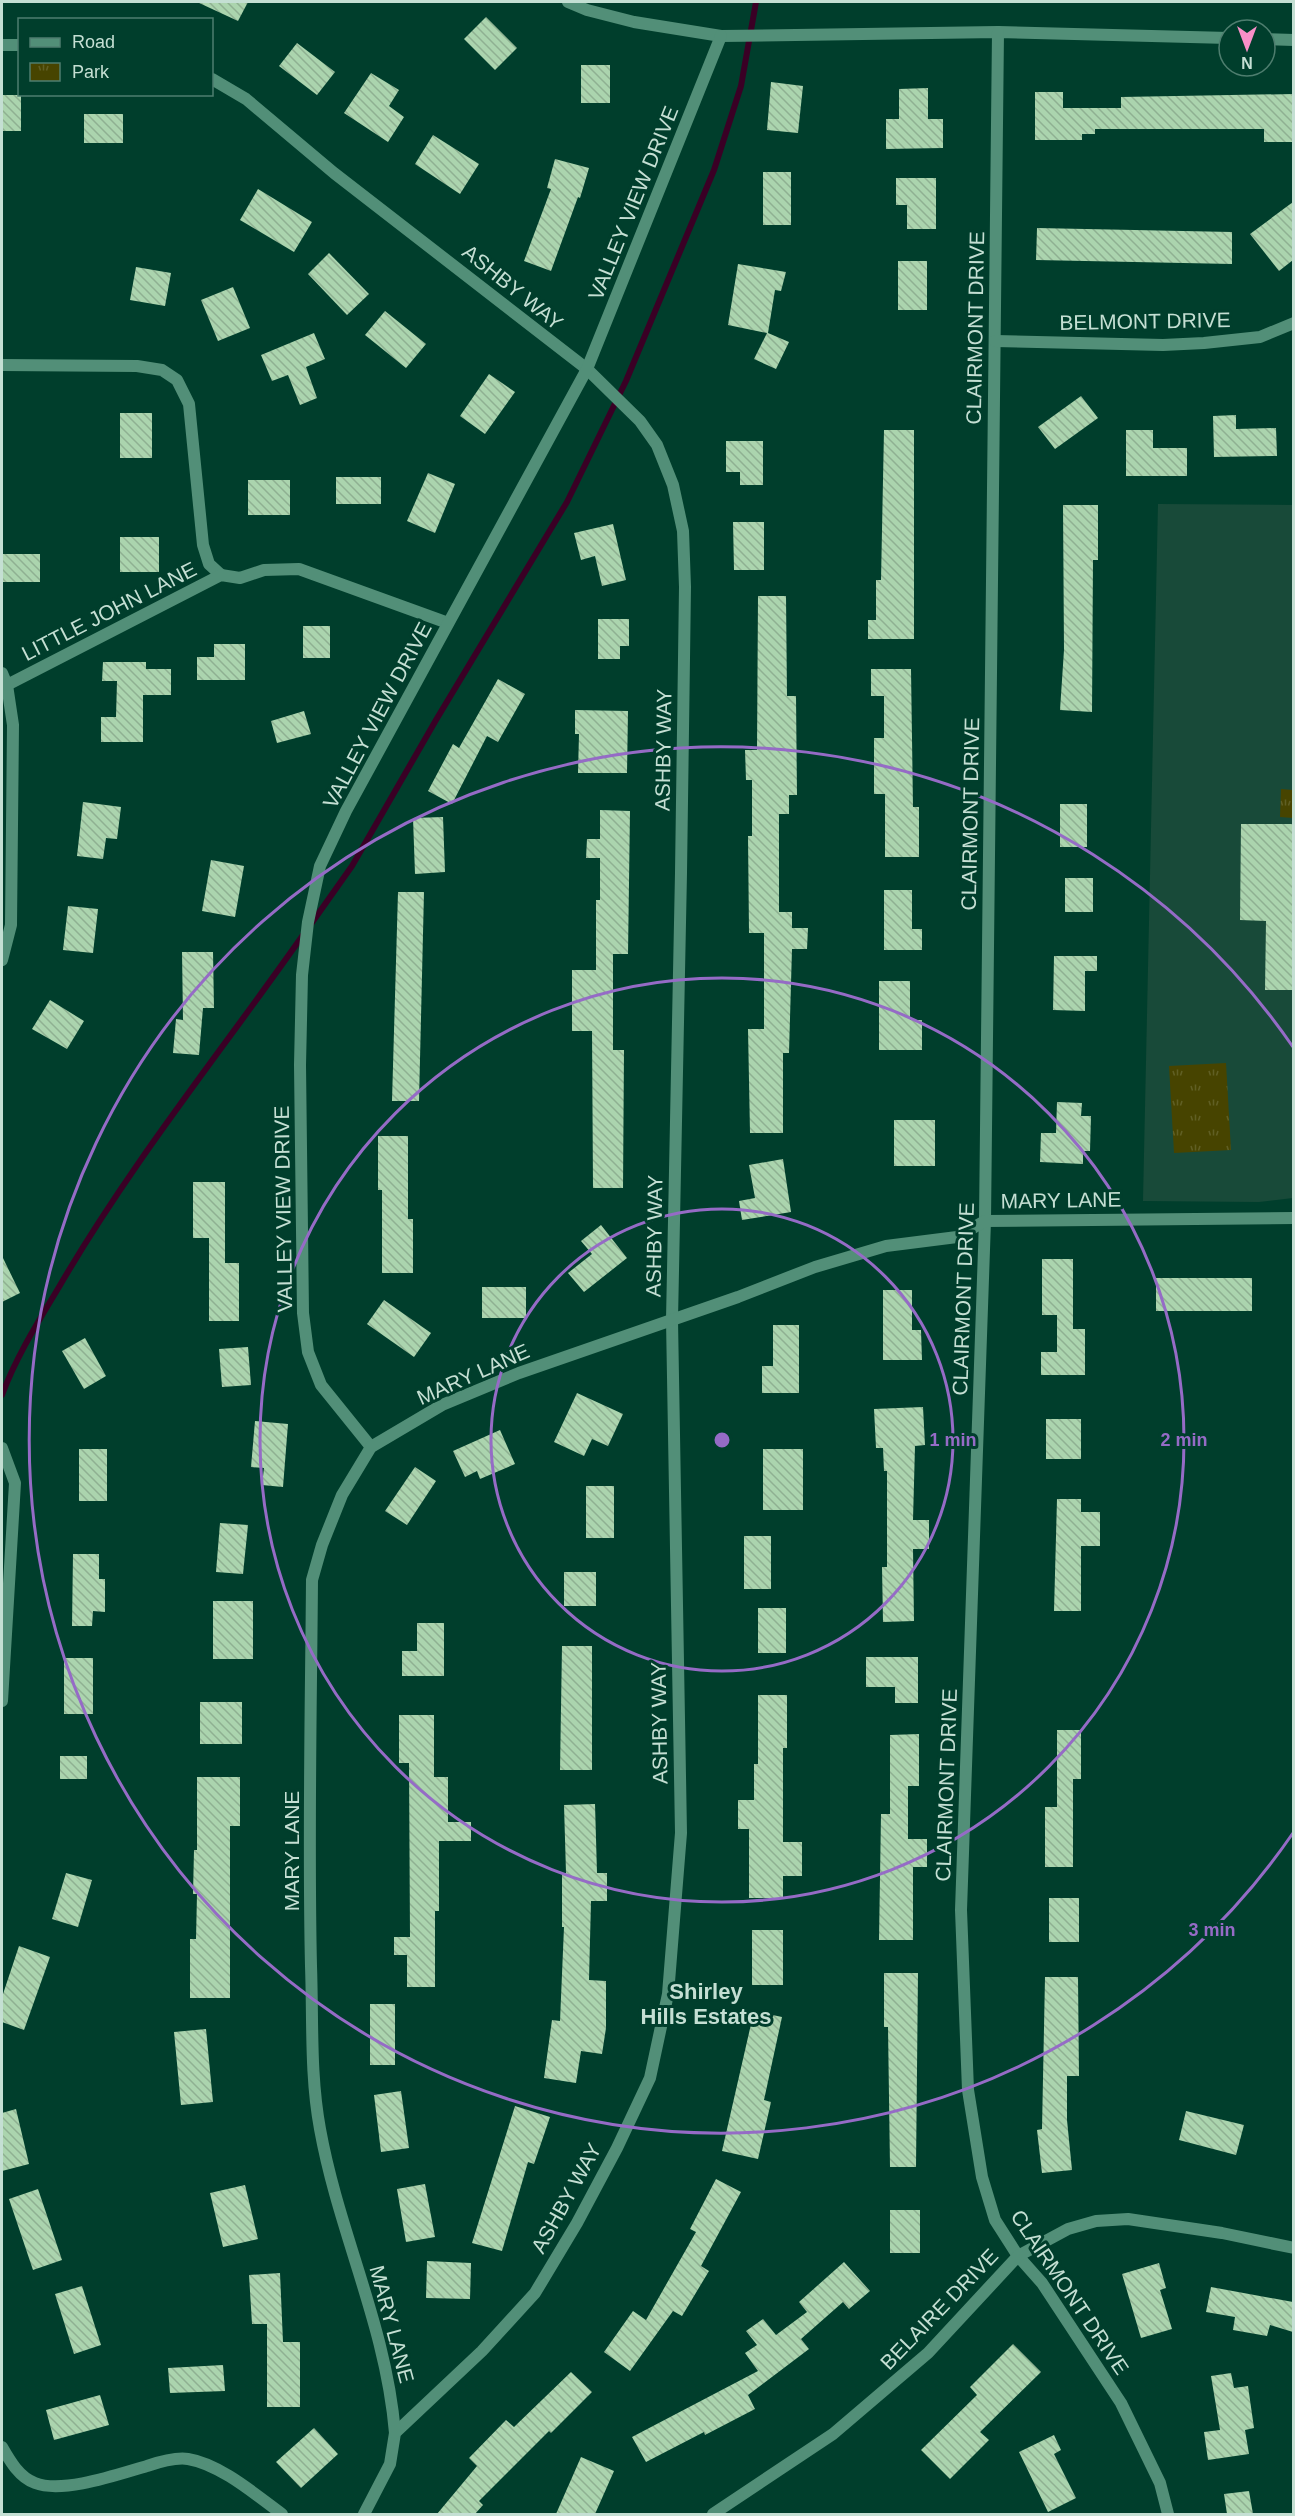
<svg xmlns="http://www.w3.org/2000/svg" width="1295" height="2516" font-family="Helvetica,sans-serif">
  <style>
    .built { fill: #184a39 }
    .park { fill: url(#park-tufts) }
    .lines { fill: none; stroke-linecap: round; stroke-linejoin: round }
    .stream { stroke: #3a0025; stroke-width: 6 }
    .building { fill: url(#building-back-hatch) }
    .street { stroke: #528f78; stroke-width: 12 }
    .ring { fill: none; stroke: #956bc6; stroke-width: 3 }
    .labels { text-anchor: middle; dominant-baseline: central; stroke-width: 6; stroke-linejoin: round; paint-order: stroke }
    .street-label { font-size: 21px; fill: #c4dfd3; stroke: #003e2c }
    .neighbourhood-label { font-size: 22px; font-weight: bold; fill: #c4dfd3; stroke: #003e2c }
    .centre { fill: #956bc6; stroke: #003e2c; stroke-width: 3 }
    .ring-label { font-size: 18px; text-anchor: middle; font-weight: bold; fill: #956bc6; stroke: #003e2c; stroke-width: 6; stroke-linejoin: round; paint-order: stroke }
  </style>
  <defs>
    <pattern id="park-tufts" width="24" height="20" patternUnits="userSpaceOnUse" patternTransform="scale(1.5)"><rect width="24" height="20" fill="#474400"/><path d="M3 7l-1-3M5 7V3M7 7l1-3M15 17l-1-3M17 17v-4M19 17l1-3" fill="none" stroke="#605f24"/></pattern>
    <pattern id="building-back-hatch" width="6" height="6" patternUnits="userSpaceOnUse" patternTransform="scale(1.5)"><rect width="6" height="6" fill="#abd4ae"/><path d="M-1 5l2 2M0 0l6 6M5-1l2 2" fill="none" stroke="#8fb092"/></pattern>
  </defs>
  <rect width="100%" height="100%" fill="#003e2c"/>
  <!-- built -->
  <polygon class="built" points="1158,504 1293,505 1293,1198 1259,1202 1143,1201"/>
  <!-- park -->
  <g class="park">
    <polygon points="1281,789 1293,790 1293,818 1280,817"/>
    <polygon points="1226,1063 1231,1150 1174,1153 1169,1066"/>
  </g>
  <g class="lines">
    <!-- stream -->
    <g class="stream">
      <polyline points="311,924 352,866 436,720 567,502 626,381 714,170 741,86 756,2"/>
      <path d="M2,1395C16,1357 38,1322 59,1287C131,1163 221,1052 303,935"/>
    </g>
  </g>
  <!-- building -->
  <g class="building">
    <polygon points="197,2 248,2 238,21"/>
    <polygon points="486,17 517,48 495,70 464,39"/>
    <polygon points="297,43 335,72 317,95 279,66"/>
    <rect x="581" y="65" width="29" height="38"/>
    <polygon points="371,73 399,90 389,106 404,117 388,142 344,113"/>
    <polygon points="771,82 803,86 798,133 767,130"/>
    <polygon points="928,88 928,119 943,119 943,148 886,149 886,119 899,119 899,89"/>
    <polygon points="1035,92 1063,92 1063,108 1121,108 1121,97 1293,94 1293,142 1264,142 1264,129 1095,129 1095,134 1082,134 1082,140 1035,140"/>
    <rect x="2" y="95" width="19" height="36"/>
    <rect x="84" y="114" width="39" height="29"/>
    <polygon points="433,135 479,164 460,194 415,164"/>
    <polygon points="555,159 589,168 580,198 578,197 551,271 524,261 551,189 547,188"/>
    <rect x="763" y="172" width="28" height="53"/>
    <polygon points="896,178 936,178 936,229 907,229 907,205 896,205"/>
    <polygon points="258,189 312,222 294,252 240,220"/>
    <polygon points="1293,202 1293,260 1279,271 1250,234"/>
    <polygon points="1037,228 1232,232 1232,264 1036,260"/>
    <polygon points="329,253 369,294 347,315 308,274"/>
    <rect x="898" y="261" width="29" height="49"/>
    <polygon points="738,264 786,272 781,291 775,290 768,333 789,342 776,369 754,359 767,333 728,325"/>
    <polygon points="136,267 171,273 165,306 130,300"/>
    <polygon points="233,287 250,328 218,341 201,300"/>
    <polygon points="385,311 426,344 406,368 365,335"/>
    <polygon points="314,333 325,359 306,367 317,398 300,405 288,375 272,381 261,355"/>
    <polygon points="489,374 515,392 485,434 460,416"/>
    <polygon points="1081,396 1098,418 1055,449 1038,427"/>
    <rect x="120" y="413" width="32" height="45"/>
    <polygon points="1236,415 1236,429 1276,428 1277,456 1214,457 1213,416"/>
    <polygon points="884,430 914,430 914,639 868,639 868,620 876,620 876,580 881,580"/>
    <polygon points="1126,430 1153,430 1153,448 1187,448 1187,476 1126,476"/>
    <polygon points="726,441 763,441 763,485 740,485 740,472 726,472"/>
    <polygon points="428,473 455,484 435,533 407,521"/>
    <rect x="336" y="477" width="45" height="27"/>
    <rect x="248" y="480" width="42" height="35"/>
    <polygon points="1063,505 1098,505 1098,560 1093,560 1092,712 1060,710 1064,650"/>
    <polygon points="733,522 764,522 764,570 734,570"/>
    <polygon points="613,524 626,580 602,586 595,556 581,560 574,533"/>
    <rect x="120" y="537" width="39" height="35"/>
    <rect x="2" y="554" width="38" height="28"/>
    <polygon points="758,596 786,596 787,696 796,696 797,795 789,795 789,814 779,814 779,912 792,912 792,928 808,928 807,949 792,949 789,1053 783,1053 783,1133 750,1133 748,1029 764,1029 764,933 749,933 748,836 752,836 752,780 746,780 745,750 757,750"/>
    <polygon points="598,619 629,619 629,646 620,646 620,659 598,659"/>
    <rect x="303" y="626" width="27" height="32"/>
    <polygon points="214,644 245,644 245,680 197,680 197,657 214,657"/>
    <polygon points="103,662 146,662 146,669 171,669 171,695 143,695 143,742 101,742 101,717 116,717 117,681 102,681"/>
    <polygon points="871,669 911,669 913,807 919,807 919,857 885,857 885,794 874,794 874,738 884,738 884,696 871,696"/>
    <polygon points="498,679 525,694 498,742 487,736 452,804 428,791 453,744 459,748"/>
    <polygon points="575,710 628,711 627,773 578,773 579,734 575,734"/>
    <polygon points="304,711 311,734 277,743 271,721"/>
    <polygon points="83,802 121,807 117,839 106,838 103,859 77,856"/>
    <rect x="1060" y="804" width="27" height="43"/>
    <polygon points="600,810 630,811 628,954 613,954 613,1050 624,1050 623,1188 593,1188 592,1031 572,1031 572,970 596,970 596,900 600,900 600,858 586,858 587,839 600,839"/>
    <polygon points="443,817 445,872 415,874 413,818"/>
    <polygon points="1241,824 1293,824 1293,990 1265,990 1266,921 1240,920"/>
    <polygon points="211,860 244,866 235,917 202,911"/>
    <rect x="1065" y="878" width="28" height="34"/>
    <polygon points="884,890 912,890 912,929 922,929 922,950 884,950"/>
    <polygon points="398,892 424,892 419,1101 392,1101"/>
    <polygon points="68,906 98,909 93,953 63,950"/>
    <polygon points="182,952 213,952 214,1008 203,1008 199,1055 173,1053 176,1019 183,1020"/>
    <polygon points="1054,956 1097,956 1097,971 1085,971 1085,1011 1053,1010"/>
    <polygon points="879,981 910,981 910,1020 922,1020 922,1050 879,1050"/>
    <polygon points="50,1000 84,1021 67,1049 32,1029"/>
    <polygon points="1057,1102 1082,1103 1081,1116 1091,1116 1090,1151 1083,1151 1083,1164 1040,1162 1041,1133 1056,1133"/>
    <rect x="894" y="1120" width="41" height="46"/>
    <polygon points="378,1136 408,1136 408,1219 413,1219 413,1273 382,1273 382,1190 378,1190"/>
    <polygon points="783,1159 791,1212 742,1220 739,1201 755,1198 749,1165"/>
    <polygon points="193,1182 225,1182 225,1263 239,1263 239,1321 209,1321 209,1238 193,1238"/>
    <polygon points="601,1225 627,1258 584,1292 568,1273 592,1254 581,1241"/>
    <polygon points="2,1256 20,1293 2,1302"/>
    <polygon points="1042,1259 1073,1259 1073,1329 1085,1329 1085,1375 1041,1375 1041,1352 1057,1352 1057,1315 1042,1315"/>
    <rect x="1156" y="1278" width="96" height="33"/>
    <rect x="482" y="1287" width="44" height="31"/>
    <polygon points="883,1290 912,1290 912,1330 921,1330 922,1360 883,1360"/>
    <polygon points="384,1300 431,1333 414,1357 367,1324"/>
    <polygon points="773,1325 799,1325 799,1393 762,1393 762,1366 773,1366"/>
    <polygon points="85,1338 106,1376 84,1389 62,1351"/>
    <polygon points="248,1347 251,1385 222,1387 219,1349"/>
    <polygon points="577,1393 623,1414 608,1446 592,1439 584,1456 554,1442"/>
    <polygon points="923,1407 925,1445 915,1446 913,1520 929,1520 929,1549 913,1549 914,1621 883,1622 882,1567 887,1567 887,1471 884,1471 883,1448 876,1448 874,1409"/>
    <rect x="1046" y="1419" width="35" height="40"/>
    <polygon points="255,1421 288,1424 283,1487 262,1485 264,1468 251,1467"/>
    <polygon points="500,1430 515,1464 480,1479 477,1471 465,1477 453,1451"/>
    <rect x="79" y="1449" width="28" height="52"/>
    <rect x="763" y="1449" width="40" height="61"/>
    <polygon points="415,1467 436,1481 407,1525 385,1511"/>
    <rect x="586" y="1486" width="28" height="52"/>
    <polygon points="1057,1499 1081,1499 1081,1512 1100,1512 1100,1546 1081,1546 1081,1611 1054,1611"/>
    <polygon points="220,1523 248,1525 243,1574 216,1572"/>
    <rect x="744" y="1536" width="27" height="53"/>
    <polygon points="73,1554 99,1554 99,1579 105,1579 105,1612 93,1611 92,1626 72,1626"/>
    <rect x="564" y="1572" width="32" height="34"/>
    <rect x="213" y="1601" width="40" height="58"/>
    <rect x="758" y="1608" width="28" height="45"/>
    <polygon points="417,1623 444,1623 444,1676 402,1676 402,1651 417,1651"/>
    <polygon points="562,1646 592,1646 592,1770 560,1770"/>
    <polygon points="866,1657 918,1657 918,1703 895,1703 895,1687 866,1687"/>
    <rect x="64" y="1658" width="29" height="56"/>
    <polygon points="758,1695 787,1695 787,1748 783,1748 783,1842 802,1842 802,1876 783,1876 783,1898 749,1898 749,1829 738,1829 738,1800 754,1800 754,1764 758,1764"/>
    <rect x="200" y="1702" width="42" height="42"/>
    <polygon points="399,1715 434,1715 434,1777 448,1777 448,1822 471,1822 471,1841 439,1841 439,1911 435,1911 435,1987 407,1987 407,1955 394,1955 394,1937 410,1937 409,1763 399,1763"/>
    <polygon points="1057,1730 1081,1730 1081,1779 1073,1779 1073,1867 1045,1867 1045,1807 1057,1807"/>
    <polygon points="919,1734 919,1786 908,1786 908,1839 927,1839 927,1867 913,1867 913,1940 879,1940 881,1814 890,1814 890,1735"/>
    <rect x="60" y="1756" width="27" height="23"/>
    <polygon points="197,1777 240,1777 240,1826 230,1826 230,1998 190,1998 190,1939 196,1939 197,1894 193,1894 194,1850 197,1850"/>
    <polygon points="595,1804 597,1873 607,1873 607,1901 591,1901 589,1980 606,1981 606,2028 602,2054 581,2051 576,2083 544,2078 552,2020 560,2021 564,1927 562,1927 562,1873 566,1873 564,1805"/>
    <polygon points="66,1873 92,1880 78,1927 52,1919"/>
    <rect x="1049" y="1898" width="30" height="44"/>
    <rect x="752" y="1930" width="31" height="55"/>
    <polygon points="19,1946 50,1957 24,2030 2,2022 2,1997"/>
    <polygon points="884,1973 918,1973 916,2167 890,2167 888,2027 884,2027"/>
    <polygon points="1045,1977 1078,1977 1079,2076 1067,2076 1067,2120 1072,2170 1042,2173 1037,2130 1042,2129"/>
    <rect x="370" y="2004" width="25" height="61"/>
    <polygon points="754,2011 782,2017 764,2100 771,2102 758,2159 722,2151"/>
    <polygon points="206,2029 213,2102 181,2105 174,2032"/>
    <polygon points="401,2091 409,2148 381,2152 374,2095"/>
    <polygon points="515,2106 550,2117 534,2164 528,2162 502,2251 472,2243"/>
    <polygon points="16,2109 29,2164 2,2171 2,2113"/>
    <polygon points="1186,2111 1244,2125 1236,2155 1179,2140"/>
    <polygon points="716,2179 741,2192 701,2266 709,2271 682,2316 673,2311 630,2371 604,2352 633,2311 646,2320 696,2232 690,2229"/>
    <polygon points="425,2184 435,2237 406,2242 397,2189"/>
    <polygon points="245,2185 258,2239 223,2247 210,2193"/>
    <polygon points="38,2189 62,2260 33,2270 9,2199"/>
    <rect x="890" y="2210" width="30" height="43"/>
    <polygon points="427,2261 471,2263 470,2299 426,2298"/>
    <polygon points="844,2262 870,2291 849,2309 843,2302 801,2339 809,2349 748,2395 755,2409 705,2435 704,2432 646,2462 632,2437 758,2371 745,2353 757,2345 746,2331 763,2319 776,2335 807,2312 799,2302"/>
    <polygon points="1159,2263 1166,2288 1160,2290 1172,2329 1141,2338 1122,2274"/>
    <polygon points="280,2273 283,2342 300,2342 300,2407 267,2407 267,2324 252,2324 249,2275"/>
    <polygon points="82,2286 101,2345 74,2354 55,2294"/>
    <polygon points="1211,2287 1293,2302 1293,2332 1270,2325 1267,2336 1233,2330 1235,2317 1206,2312"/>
    <polygon points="1013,2344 1041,2372 980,2432 989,2440 950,2479 921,2450 977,2395 970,2387"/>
    <polygon points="223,2365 225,2391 170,2393 168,2368"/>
    <polygon points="571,2372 592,2392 551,2433 549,2431 479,2501 483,2505 475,2514 437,2514 477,2466 469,2458 506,2420 514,2427"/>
    <polygon points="1231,2373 1234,2388 1248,2386 1254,2428 1245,2430 1249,2454 1208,2460 1204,2432 1220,2430 1211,2376"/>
    <polygon points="100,2395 109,2425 54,2440 46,2410"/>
    <polygon points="314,2428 338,2454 301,2488 276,2462"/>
    <polygon points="1054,2435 1061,2450 1054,2454 1076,2498 1048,2512 1019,2452"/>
    <polygon points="581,2457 614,2471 595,2514 556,2514"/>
    <polygon points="1249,2491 1253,2514 1227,2514 1224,2494"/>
  </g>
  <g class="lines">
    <!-- street -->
    <g class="street">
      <polyline points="568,2 587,10 634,22 721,36 998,32 1229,38"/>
      <polyline points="998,32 985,1221 961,1910 968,2090 982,2177 995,2220 1018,2256 1042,2283 1121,2403 1160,2483 1168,2514"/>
      <polyline points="1265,39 1294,40"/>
      <polyline points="2,45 20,45"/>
      <polyline points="212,79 246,99 334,173 587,369 640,421 657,445 673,485 683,531 685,587 681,873 672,1320 681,1833 668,1994 650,2078 617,2148 577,2223 535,2293 482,2351 395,2433 390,2464 364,2514"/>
      <polyline points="995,341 1163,345 1204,343 1260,337 1294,323"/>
      <polyline points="2,365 137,366 162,370 177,380 189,404 203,545 209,564 221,575"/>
      <polyline points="2,673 7,685 13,725 11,925 2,960"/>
      <polyline points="7,685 221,575 240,578 264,570 299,569 448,623"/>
      <polyline points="371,1447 321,1385 308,1352 303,1313 300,1065 302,975 308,922 320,866 346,811 587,369 721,36"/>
      <polyline points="2,1448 15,1483 2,1701"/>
      <path d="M395,2433C386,2325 339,2234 320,2129C310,2075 313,2021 311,1966C308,1838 311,1709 312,1580L322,1545L342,1495L371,1447L442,1405L519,1373L738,1297L815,1267L886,1246L957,1237L985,1221L1294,1218"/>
      <path d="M2,2447C10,2461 19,2477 35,2483C63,2494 119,2474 147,2466C159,2462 175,2457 188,2459C220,2464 256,2495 282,2514"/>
      <polyline points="713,2514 833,2434 928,2353 1018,2256 1068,2229 1096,2221 1128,2219 1222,2233 1294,2248"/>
    </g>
  </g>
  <!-- distance rings -->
  <g class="ring">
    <circle cx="722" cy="1440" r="231"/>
    <circle cx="722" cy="1440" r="462"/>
    <path d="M1293 1833A693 693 0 1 1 1293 1047"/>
  </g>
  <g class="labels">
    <!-- street labels -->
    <g class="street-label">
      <text transform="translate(633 203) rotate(-68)">VALLEY VIEW DRIVE</text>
      <text transform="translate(513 287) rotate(39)">ASHBY WAY</text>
      <text transform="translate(1145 321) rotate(-1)">BELMONT DRIVE</text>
      <text transform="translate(975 328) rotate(-89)">CLAIRMONT DRIVE</text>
      <text transform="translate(109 611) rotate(-27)">LITTLE JOHN LANE</text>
      <text transform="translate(377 715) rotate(-62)">VALLEY VIEW DRIVE</text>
      <text transform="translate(663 750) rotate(-89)">ASHBY WAY</text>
      <text transform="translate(970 814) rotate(-89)">CLAIRMONT DRIVE</text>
      <text transform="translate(1061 1200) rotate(-1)">MARY LANE</text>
      <text transform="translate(283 1209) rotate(-91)">VALLEY VIEW DRIVE</text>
      <text transform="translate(654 1236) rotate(-89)">ASHBY WAY</text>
      <text transform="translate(963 1299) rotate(-88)">CLAIRMONT DRIVE</text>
      <text transform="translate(473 1374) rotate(-24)">MARY LANE</text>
      <text transform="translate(659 1723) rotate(-91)">ASHBY WAY</text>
      <text transform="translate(946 1785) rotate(-88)">CLAIRMONT DRIVE</text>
      <text transform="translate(291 1851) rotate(-90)">MARY LANE</text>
      <text transform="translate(566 2198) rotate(-61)">ASHBY WAY</text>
      <text transform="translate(1070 2292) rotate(56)">CLAIRMONT DRIVE</text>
      <text transform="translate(939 2309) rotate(-46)">BELAIRE DRIVE</text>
      <text transform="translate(392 2324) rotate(75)">MARY LANE</text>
    </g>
    <!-- neighbourhood labels -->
    <g class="neighbourhood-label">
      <text x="706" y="1991">Shirley<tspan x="706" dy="25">Hills Estates</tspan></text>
    </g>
  </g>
  <circle cx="722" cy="1440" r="9" class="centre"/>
  <g class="ring-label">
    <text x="953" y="1446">1 min</text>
    <text x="1184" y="1446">2 min</text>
    <text x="1212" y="1936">3 min</text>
  </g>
  <!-- border -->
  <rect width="1295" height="2516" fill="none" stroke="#c4dfd3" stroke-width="6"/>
  <!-- legend -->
  <rect x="18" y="18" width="195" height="78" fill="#003e2c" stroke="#4e7e6f" stroke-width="1.5"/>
  <rect x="30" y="38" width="30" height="9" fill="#528f78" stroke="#4e7e6f" stroke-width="1.5"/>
  <text x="72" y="48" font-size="18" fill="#c4dfd3">Road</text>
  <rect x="30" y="63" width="30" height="18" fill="url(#park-tufts)" stroke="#4e7e6f" stroke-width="1.5"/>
  <text x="72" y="78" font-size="18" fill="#c4dfd3">Park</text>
  <!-- north arrow -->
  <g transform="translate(1247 48) rotate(180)"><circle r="28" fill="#003e2c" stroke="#4e7e6f" stroke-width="1.5"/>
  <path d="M0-4.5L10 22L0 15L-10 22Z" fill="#f98fc8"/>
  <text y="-9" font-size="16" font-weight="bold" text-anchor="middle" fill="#c4dfd3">N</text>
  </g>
</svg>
